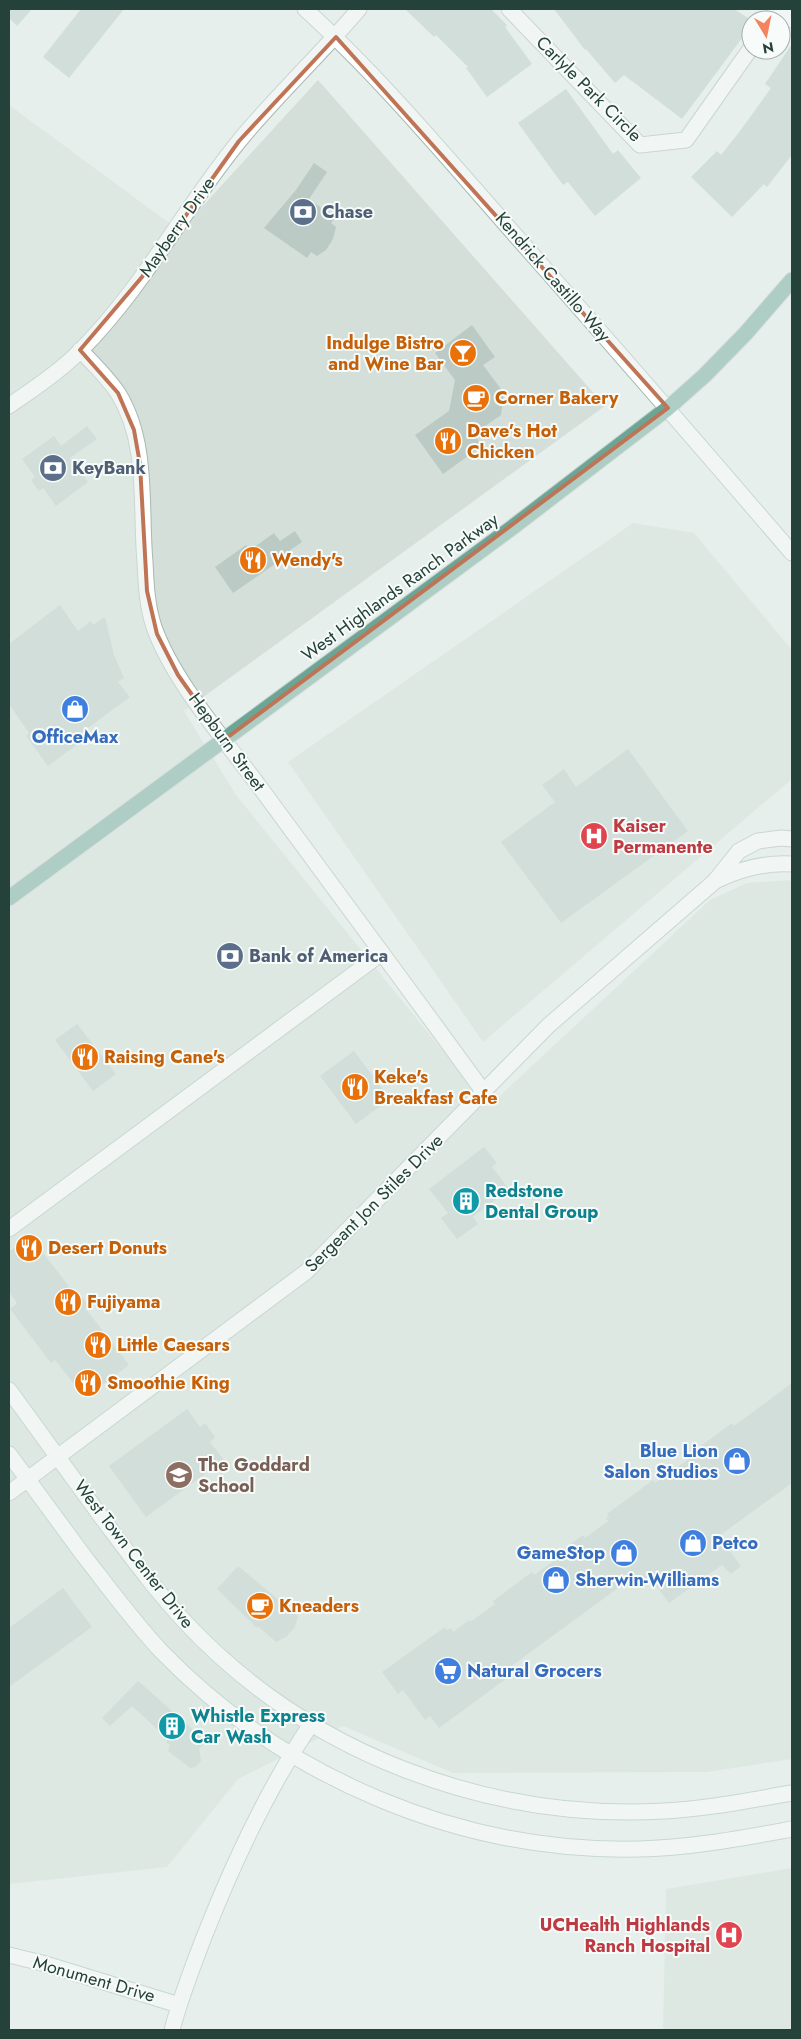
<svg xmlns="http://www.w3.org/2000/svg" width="801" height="2039" font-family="Jost,sans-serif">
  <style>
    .built { fill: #d4dfda }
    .building { fill: #bbcac4 }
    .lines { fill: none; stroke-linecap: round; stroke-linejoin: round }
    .street-casing { stroke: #a8b8b2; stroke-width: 17 }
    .secondary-casing { stroke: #a4bbb3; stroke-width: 17 }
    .primary-casing { stroke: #c2cac8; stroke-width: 17 }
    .street { stroke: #fff; stroke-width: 15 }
    .secondary { stroke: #fff; stroke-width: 15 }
    .primary { stroke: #6aa596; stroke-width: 15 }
    .marked { fill: none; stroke: #c07456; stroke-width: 4; stroke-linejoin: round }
    .labels { text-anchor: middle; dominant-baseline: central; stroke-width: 4; stroke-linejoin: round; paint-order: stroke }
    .street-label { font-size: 18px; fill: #24423a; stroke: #f7fbf9 }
    .service-label { font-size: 18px; font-weight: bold; fill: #4e5e75; stroke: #f7fbf9; text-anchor: start }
    .food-label { font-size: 18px; font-weight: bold; fill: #c56008; stroke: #f7fbf9; text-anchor: start }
    .shop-label { font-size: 18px; font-weight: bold; fill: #366cbe; stroke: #f7fbf9; text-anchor: start }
    .health-label { font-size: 18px; font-weight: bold; fill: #be3a42; stroke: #f7fbf9; text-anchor: start }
    .culture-label { font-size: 18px; font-weight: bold; fill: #0d838f; stroke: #f7fbf9; text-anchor: start }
    .education-label { font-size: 18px; font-weight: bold; fill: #785e54; stroke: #f7fbf9; text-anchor: start }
  </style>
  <rect width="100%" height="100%" fill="#e6efeb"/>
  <!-- built -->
  <g class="built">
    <polygon points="318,80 605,406 184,711 236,795 488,1107 710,900 747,883 792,880 792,1759 707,1772 453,1773 343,1726 238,1779 167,1867 9,1884 9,105 180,231"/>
    <polygon points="633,523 694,533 792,650 792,779 483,1042 288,762"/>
    <polygon points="792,1868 792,2030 663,2030 666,1889"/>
  </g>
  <!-- building -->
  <g class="building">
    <polygon points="9,9 32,9 17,26 9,18"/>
    <polygon points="81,9 124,9 69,78 43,57"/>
    <polygon points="405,9 491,9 507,25 505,27 532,64 487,97 466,68 468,67 436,35 434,37"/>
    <polygon points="554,9 734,9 751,20 751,26 682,119 624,75 615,83 586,49 585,50"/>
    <polygon points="792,44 792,155 767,187 764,184 732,217 691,177 717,151 721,155 740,131 771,88 765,84"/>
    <polygon points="566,89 613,154 618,150 641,178 595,216 568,182 563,185 518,123"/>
    <polygon points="314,163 327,172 309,199 335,218 331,223 336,227 333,239 326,250 317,256 311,252 307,258 264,228 296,190"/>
    <polygon points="472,325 495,357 483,365 504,393 501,415 474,434 482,446 443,474 415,435 449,411 455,380 435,353"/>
    <polygon points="87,426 97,439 70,458 88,482 56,506 43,488 39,491 31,480 35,477 22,459 54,436 61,446"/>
    <polygon points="295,531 302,542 289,551 291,553 233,593 215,567 246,545 250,550 274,533 280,541"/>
    <polygon points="60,605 78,631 91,621 93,625 105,617 114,655 124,678 118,682 130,697 73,739 78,744 48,766 26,736 29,733 9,704 9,644"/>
    <polygon points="628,749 688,831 561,923 501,842 555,802 542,785 564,769 576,787"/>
    <polygon points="77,1024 116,1074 93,1091 55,1040"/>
    <polygon points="354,1051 390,1099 356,1124 320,1076"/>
    <polygon points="484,1147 497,1163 492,1167 509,1189 473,1217 478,1224 457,1239 441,1218 448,1213 429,1189"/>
    <polygon points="30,1236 74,1293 78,1292 89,1306 86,1309 129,1365 85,1398 55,1360 51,1363 10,1309 17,1303 9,1292 9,1252"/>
    <polygon points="792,1383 792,1483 719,1536 741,1566 731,1574 722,1565 669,1603 649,1576 641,1582 636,1575 506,1670 510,1676 439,1728 430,1716 425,1720 403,1690 398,1694 382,1672 445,1627 447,1630 451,1628 453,1632 469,1620 470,1622 495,1604 493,1601 532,1572 534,1575 559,1557 557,1554 583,1535 585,1538 608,1521 606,1518 609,1517 607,1514 653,1480 655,1483 700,1451 698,1448 732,1423 734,1426"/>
    <polygon points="187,1409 200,1427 205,1423 215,1437 210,1442 224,1460 146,1517 109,1466"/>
    <polygon points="238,1566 298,1616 295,1627 286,1637 276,1642 258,1626 257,1628 217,1589"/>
    <polygon points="63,1588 92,1627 9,1687 9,1628"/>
    <polygon points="138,1681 206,1741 199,1749 201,1761 195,1767 190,1768 168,1751 170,1745 166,1742 168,1739 132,1706 110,1726 102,1718"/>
  </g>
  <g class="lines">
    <!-- street casing -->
    <g class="street-casing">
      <g id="street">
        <polyline points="509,9 640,145 686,140 751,48"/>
        <polyline points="775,9 792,20"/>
        <path d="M80,350C94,364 107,377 118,393C149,443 140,506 145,562C146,584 147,606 154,627C173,681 225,740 259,786C334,888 409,989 483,1091"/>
        <path d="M9,406C33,389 59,372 80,351C143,288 184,208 240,140C278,94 321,54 359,9"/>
        <path d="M715,881C740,869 764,862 792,864"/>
        <polyline points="9,1229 382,953"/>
        <polyline points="9,1493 306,1272 549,1025 714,882 739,851 758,841 781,838 792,839"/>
      </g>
    </g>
    <!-- secondary casing -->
    <g class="secondary-casing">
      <g id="secondary">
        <path d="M305,9C381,78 448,159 516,236C609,341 701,447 792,553"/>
        <path d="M9,1390C40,1433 71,1475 102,1518C129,1554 155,1590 186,1623C308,1753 487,1821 664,1811C707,1809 750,1800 792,1793"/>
        <path d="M9,1454C34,1488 59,1522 84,1556C109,1588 133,1621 161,1651C284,1778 461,1853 638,1849C690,1848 742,1838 792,1829"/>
        <polyline points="9,1955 42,1963 179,2005"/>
        <path d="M172,2030C180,1999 192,1968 204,1937C233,1863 267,1790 311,1724"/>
      </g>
    </g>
    <!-- primary casing -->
    <g class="primary-casing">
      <polyline id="primary" points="9,898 513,527 668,408 705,375 746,333 792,280"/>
    </g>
    <!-- street -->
    <use href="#street" class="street"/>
    <!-- secondary -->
    <use href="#secondary" class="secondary"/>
    <!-- primary -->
    <use href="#primary" class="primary"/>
  </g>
  <!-- marked area -->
  <path d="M0 0H801V2039H0ZM336,37L668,408L224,740L178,675L157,634L147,591L140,464L134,430L118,393L80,350L142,277L239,141Z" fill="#e6efeb" fill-opacity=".55" fill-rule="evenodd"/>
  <path class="marked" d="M336,37L668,408L224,740L178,675L157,634L147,591L140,464L134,430L118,393L80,350L142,277L239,141Z"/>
  <!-- icons -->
  <defs>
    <g id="bank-disc" transform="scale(1.4375)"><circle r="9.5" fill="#5c6f8a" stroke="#f7fbf9"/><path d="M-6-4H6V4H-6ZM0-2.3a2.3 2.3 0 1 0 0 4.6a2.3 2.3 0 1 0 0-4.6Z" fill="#fff"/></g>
    <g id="bar-disc" transform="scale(1.4375)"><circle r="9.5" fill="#e8710a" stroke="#f7fbf9"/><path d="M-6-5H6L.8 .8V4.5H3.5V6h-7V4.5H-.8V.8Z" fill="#fff"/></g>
    <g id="cafe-disc" transform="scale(1.4375)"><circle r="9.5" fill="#e8710a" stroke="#f7fbf9"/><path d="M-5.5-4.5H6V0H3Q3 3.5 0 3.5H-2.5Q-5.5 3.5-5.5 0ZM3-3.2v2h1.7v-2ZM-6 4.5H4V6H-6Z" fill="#fff"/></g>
    <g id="restaurant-disc" transform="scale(1.4375)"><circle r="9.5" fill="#e8710a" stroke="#f7fbf9"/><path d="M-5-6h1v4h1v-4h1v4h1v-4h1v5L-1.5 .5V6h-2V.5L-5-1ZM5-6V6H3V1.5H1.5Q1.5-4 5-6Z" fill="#fff"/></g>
    <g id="shop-disc" transform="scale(1.4375)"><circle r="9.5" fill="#3f7fe0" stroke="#f7fbf9"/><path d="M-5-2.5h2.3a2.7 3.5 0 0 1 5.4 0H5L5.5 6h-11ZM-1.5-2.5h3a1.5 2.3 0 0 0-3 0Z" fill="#fff"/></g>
    <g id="hospital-disc" transform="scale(1.4375)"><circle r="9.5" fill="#e0444e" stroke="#f7fbf9"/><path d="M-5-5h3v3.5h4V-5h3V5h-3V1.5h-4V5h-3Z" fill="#fff"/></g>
    <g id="building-disc" transform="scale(1.4375)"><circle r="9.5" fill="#0f9aa8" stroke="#f7fbf9"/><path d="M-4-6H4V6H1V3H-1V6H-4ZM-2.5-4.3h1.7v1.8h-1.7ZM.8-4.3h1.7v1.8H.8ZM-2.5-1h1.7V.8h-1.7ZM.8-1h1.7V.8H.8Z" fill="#fff"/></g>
    <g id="school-disc" transform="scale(1.4375)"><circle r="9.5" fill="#8d6e63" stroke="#f7fbf9"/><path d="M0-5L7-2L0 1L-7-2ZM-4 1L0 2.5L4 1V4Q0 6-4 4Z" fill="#fff"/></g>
    <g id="supermarket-disc" transform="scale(1.4375)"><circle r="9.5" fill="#3f7fe0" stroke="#f7fbf9"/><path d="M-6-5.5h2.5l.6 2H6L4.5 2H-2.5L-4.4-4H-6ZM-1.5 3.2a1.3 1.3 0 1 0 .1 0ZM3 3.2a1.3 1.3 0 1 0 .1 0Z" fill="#fff"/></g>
  </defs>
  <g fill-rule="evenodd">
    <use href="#bank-disc" x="303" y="212"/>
    <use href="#bar-disc" x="463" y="353"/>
    <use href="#cafe-disc" x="476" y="398"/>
    <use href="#restaurant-disc" x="448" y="441"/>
    <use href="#bank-disc" x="53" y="468"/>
    <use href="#restaurant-disc" x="253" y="560"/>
    <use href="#shop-disc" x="75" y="709"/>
    <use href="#hospital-disc" x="594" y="836"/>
    <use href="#bank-disc" x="230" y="956"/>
    <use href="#restaurant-disc" x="85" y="1057"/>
    <use href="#restaurant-disc" x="355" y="1087"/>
    <use href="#building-disc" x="466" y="1201"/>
    <use href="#restaurant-disc" x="29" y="1248"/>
    <use href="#restaurant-disc" x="68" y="1302"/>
    <use href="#restaurant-disc" x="98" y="1345"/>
    <use href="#restaurant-disc" x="88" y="1383"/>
    <use href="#shop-disc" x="737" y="1461"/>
    <use href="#school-disc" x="179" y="1475"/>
    <use href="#shop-disc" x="693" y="1543"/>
    <use href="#shop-disc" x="624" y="1553"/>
    <use href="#shop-disc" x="556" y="1580"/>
    <use href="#cafe-disc" x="260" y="1606"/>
    <use href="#supermarket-disc" x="448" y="1671"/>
    <use href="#building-disc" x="172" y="1726"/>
    <use href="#hospital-disc" x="729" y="1935"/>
  </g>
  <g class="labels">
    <!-- street labels -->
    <g class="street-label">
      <text transform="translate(589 89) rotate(45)">Carlyle Park Circle</text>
      <text transform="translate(177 227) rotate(-55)">Mayberry Drive</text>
      <text transform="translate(553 277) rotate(49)">Kendrick Castillo Way</text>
      <text transform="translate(400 587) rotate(-36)">West Highlands Ranch Parkway</text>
      <text transform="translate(227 742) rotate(54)">Hepburn Street</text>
      <text transform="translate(374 1203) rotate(-45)">Sergeant Jon Stiles Drive</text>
      <text transform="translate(134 1554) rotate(52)">West Town Center Drive</text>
      <text transform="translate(94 1979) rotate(16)">Monument Drive</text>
    </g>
    <!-- service labels -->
    <g class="service-label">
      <text x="322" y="212">Chase</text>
      <text x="72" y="468">KeyBank</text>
      <text x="249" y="956">Bank of America</text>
    </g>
    <!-- food labels -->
    <g class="food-label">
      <text x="444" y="343" text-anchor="end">Indulge Bistro<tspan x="444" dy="21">and Wine Bar</tspan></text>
      <text x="495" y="398">Corner Bakery</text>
      <text x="467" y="431">Dave’s Hot<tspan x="467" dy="21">Chicken</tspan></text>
      <text x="272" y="560">Wendy's</text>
      <text x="104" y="1057">Raising Cane's</text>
      <text x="374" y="1077">Keke's<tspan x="374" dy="21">Breakfast Cafe</tspan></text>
      <text x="48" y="1248">Desert Donuts</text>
      <text x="87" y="1302">Fujiyama</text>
      <text x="117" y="1345">Little Caesars</text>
      <text x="107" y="1383">Smoothie King</text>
      <text x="279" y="1606">Kneaders</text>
    </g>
    <!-- shop labels -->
    <g class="shop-label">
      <text x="75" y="737" text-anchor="middle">OfficeMax</text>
      <text x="718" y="1451" text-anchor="end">Blue Lion<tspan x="718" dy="21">Salon Studios</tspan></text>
      <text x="712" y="1543">Petco</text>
      <text x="605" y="1553" text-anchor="end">GameStop</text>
      <text x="575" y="1580">Sherwin-Williams</text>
      <text x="467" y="1671">Natural Grocers</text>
    </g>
    <!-- health labels -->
    <g class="health-label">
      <text x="613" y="826">Kaiser<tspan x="613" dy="21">Permanente</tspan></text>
      <text x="710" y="1925" text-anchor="end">UCHealth Highlands<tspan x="710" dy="21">Ranch Hospital</tspan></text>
    </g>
    <!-- culture labels -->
    <g class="culture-label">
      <text x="485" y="1191">Redstone<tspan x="485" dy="21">Dental Group</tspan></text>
      <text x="191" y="1716">Whistle Express<tspan x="191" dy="21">Car Wash</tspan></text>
    </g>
    <!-- education labels -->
    <g class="education-label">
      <text x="198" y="1465">The Goddard<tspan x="198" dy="21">School</tspan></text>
    </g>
  </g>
  <!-- border -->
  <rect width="801" height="2039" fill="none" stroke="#24423a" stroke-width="20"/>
  <!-- north arrow -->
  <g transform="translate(766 35) rotate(170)"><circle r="24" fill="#f7fbf9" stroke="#a3b1ad"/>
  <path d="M0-4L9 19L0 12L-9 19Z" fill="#f4845f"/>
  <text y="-8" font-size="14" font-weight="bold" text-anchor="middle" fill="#24423a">N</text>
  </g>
</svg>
